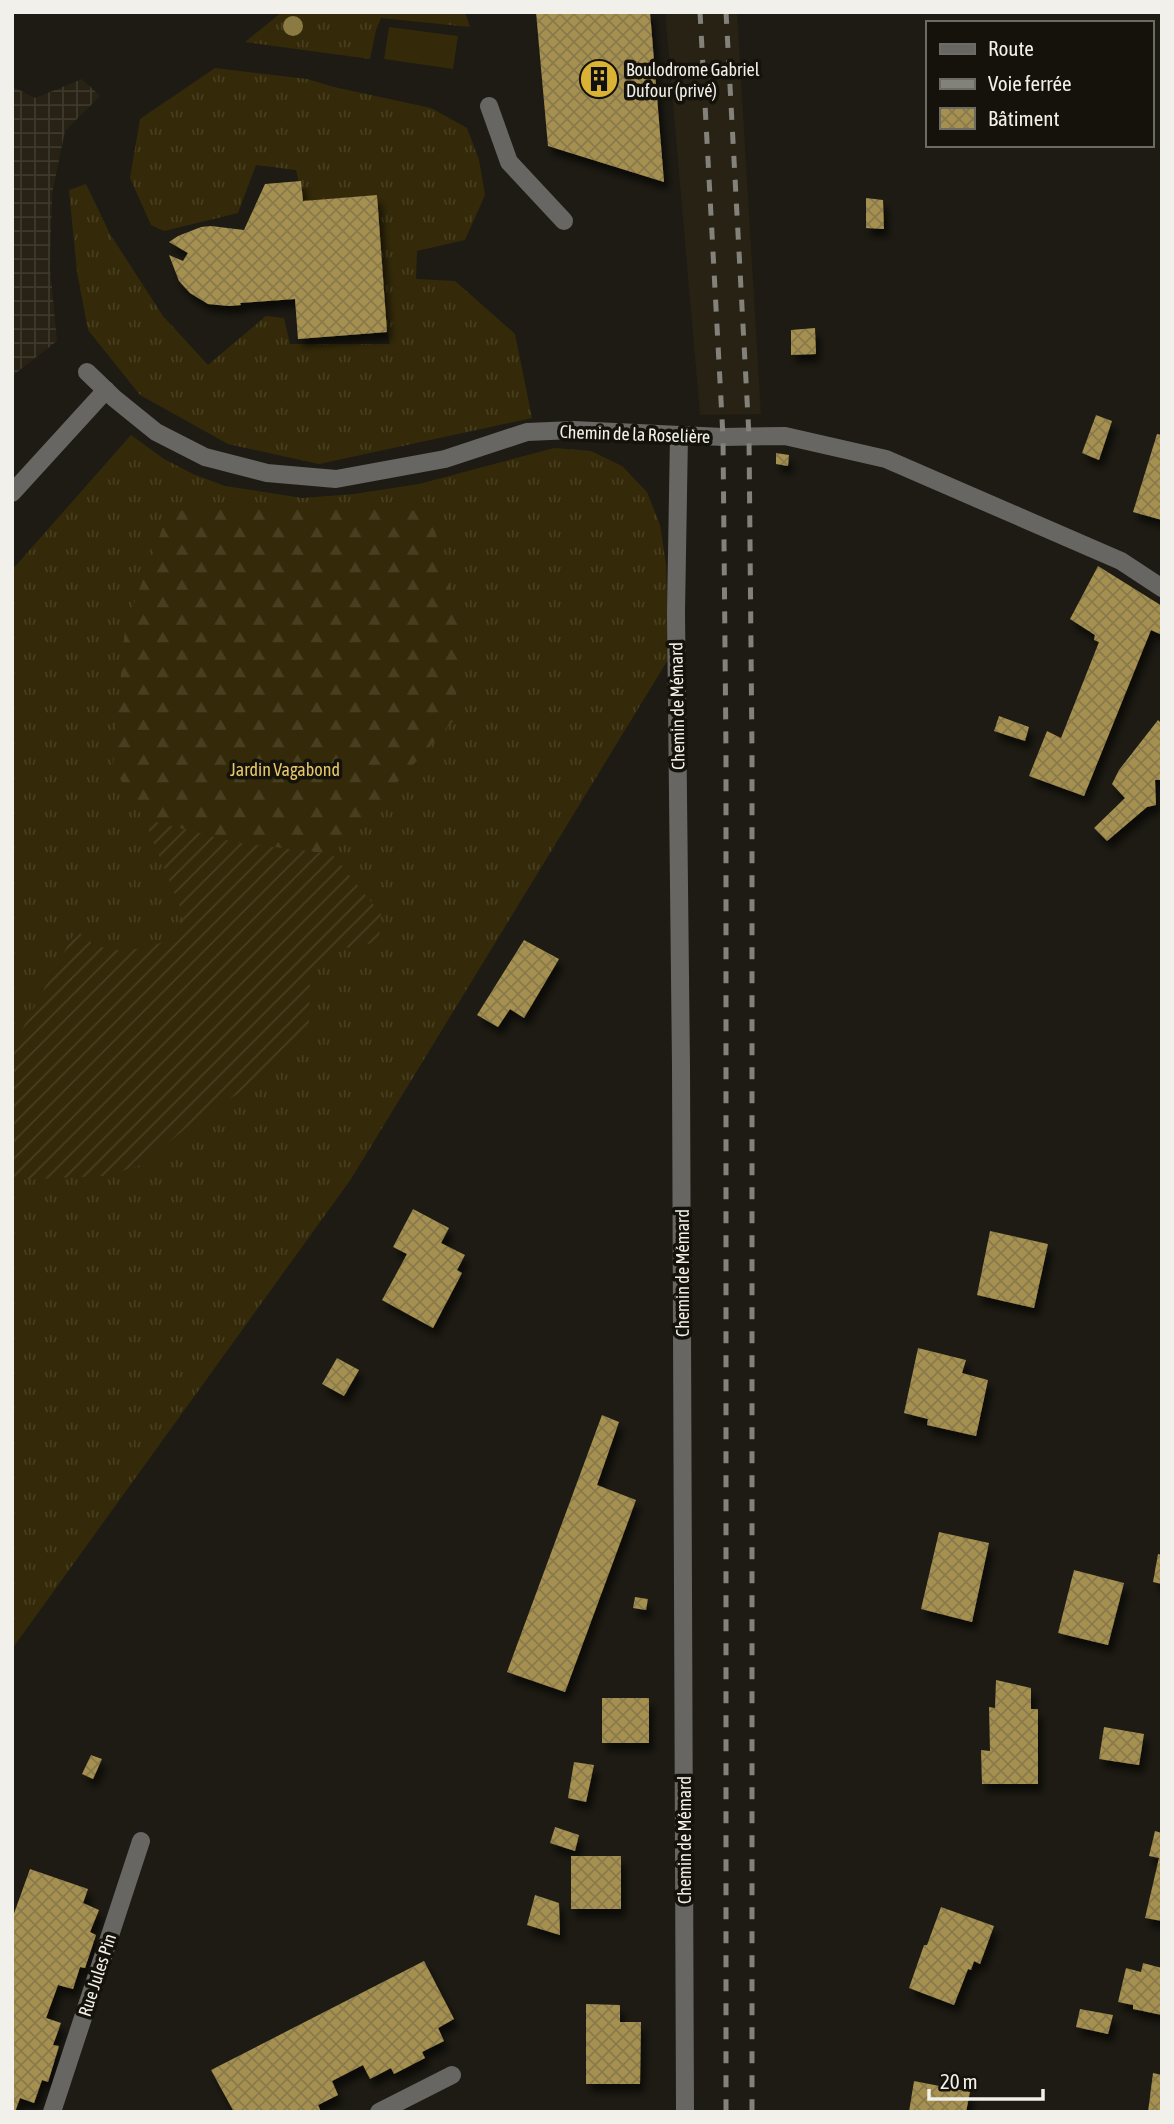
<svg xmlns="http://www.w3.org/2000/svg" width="1174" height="2124" font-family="'Asap Condensed',sans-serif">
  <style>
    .built { fill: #272214 }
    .industrial { fill: url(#industrial-grid) }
    .grass { fill: url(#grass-tufts) }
    .forest { fill: url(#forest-firs) }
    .garden { fill: url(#garden-furrows) }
    .pitch { fill: #342a09 }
    .building { fill: url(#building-cross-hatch); filter: url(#shadow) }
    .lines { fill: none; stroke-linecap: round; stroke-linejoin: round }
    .minor { stroke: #686662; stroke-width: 18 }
    .rail { stroke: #82817a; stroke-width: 5; stroke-dasharray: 12 12; stroke-linecap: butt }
    .tree { fill: #8c7a43 }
    .labels { text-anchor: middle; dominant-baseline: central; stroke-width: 7; stroke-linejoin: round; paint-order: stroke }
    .poi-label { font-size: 18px; fill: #f1f0ea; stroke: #14120a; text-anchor: start }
    .street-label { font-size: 18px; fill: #f1f0ea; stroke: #14120a }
    .park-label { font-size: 18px; fill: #e6c76a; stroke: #14120a }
  </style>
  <defs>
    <pattern id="industrial-grid" width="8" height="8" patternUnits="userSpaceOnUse" patternTransform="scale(1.75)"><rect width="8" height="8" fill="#272214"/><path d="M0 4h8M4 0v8" fill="none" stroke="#3c382b"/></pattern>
    <pattern id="grass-tufts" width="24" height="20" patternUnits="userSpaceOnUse" patternTransform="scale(1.75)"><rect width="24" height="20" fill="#342a09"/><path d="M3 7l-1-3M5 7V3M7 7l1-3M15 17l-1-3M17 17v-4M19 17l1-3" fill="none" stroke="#483f21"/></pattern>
    <pattern id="forest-firs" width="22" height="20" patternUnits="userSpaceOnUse" patternTransform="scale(1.75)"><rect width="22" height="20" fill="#342a09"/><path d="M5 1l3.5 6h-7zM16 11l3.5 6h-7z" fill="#483f21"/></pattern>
    <pattern id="garden-furrows" width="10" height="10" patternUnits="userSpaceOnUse" patternTransform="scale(1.75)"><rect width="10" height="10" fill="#342a09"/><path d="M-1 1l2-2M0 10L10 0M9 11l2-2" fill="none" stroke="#483f21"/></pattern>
    <pattern id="building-cross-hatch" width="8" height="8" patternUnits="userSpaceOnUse" patternTransform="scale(1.75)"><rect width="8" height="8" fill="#a59050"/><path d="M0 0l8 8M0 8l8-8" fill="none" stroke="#897a4d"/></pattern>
    <filter id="shadow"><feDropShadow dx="4.5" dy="8" stdDeviation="3.5" flood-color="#0009"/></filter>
  </defs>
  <rect width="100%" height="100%" fill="#1d1b13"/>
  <!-- built -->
  <polygon class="built" points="665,12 737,12 761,414 700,415"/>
  <!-- industrial -->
  <polygon class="industrial" points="82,79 100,96 65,131 52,194 50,268 57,341 12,376 12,86 35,98"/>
  <!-- grass -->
  <g class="grass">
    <polygon points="282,12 465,12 470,27 381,18 376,30 370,59 245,42"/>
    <polygon points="215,68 307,79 334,87 431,108 467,128 479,160 485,195 465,240 417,251 416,279 455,281 515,334 532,418 319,464 228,444 140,395 88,330 77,272 69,190 86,184 110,234 163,316 208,365 266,316 284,318 290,344 390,344 387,332 377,195 303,201 296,170 256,165 238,213 164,231 151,225 130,178 140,119"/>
    <polygon points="131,435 164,459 193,474 225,486 302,498 354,494 419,484 554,448 591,451 622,466 647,492 660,525 666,564 669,658 351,1179 12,1649 12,570"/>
  </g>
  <!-- forest -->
  <polygon class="forest" points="259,507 430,511 463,637 453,721 332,854 238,843 144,819 113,767 125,627 169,511"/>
  <!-- garden -->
  <path class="garden" d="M144,819L238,843L332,854L381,914L379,937L369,944L333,950L310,977L309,1024L291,1055L253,1086L208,1110L141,1165L105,1176L12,1180V1044L18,1037L76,930C82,934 88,941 94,944C119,957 154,947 177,936L183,914Z"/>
  <!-- pitch -->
  <polygon class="pitch" points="389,27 458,36 453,69 384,59"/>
  <!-- building -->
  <g class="building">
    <polygon points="536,12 650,12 664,182 548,146"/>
    <polygon points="301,181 303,201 377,195 387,332 298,339 295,299 240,303 241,305 229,306 208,304 190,293 179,281 169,255 183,261 188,253 169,242 178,236 201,227 211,226 244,230 265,184"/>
    <polygon points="866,198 883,200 884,229 866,228"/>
    <polygon points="815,328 816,354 791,355 791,330"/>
    <polygon points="1096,415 1112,421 1099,460 1082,453"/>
    <polygon points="1157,434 1162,435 1162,520 1133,512"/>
    <polygon points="776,453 789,455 788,466 776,464"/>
    <polygon points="1098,566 1162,606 1162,635 1151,630 1084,796 1029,776 1047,731 1061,738 1099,642 1094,640 1095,635 1070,619"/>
    <polygon points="999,716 1029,727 1025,741 994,731"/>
    <polygon points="1158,720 1162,724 1162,780 1155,780 1156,805 1147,807 1107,841 1094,828 1125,798 1112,784 1119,770"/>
    <polygon points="524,940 559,959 524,1018 510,1009 498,1027 477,1015"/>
    <polygon points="413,1209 449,1228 441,1243 465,1255 457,1270 462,1273 433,1328 382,1300 407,1254 393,1247"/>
    <polygon points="990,1231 1048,1244 1034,1308 977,1295"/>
    <polygon points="918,1348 966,1360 962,1373 988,1380 976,1436 927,1425 928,1419 904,1413"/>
    <polygon points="337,1358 359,1370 344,1396 322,1384"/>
    <polygon points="602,1415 619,1422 597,1485 636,1500 565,1692 507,1672"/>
    <polygon points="939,1532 989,1543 972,1622 921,1609"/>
    <polygon points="1158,1554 1162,1555 1162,1584 1153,1582"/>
    <polygon points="1074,1570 1124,1583 1108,1645 1058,1633"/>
    <polygon points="635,1597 648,1599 646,1610 633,1608"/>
    <polygon points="996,1680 1031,1688 1031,1709 1038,1709 1038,1784 982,1784 981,1750 990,1751 989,1707 995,1708"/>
    <rect x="602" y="1698" width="47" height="45"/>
    <polygon points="1104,1727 1144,1734 1139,1765 1099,1759"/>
    <polygon points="91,1755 102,1759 93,1779 82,1774"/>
    <polygon points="574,1762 594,1765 586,1802 568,1798"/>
    <polygon points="555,1827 579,1835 575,1851 550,1843"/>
    <polygon points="1155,1831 1162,1833 1162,1921 1145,1918 1159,1858 1149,1856"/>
    <rect x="571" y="1856" width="50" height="53"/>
    <polygon points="30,1869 88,1889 83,1903 99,1910 90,1932 96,1935 85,1968 80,1967 73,1989 58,1985 46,2018 61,2023 53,2045 59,2046 48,2082 42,2080 34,2103 20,2098 15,2112 12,2112 12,1919"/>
    <polygon points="535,1895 559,1903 560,1935 527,1925"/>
    <polygon points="941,1907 994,1926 980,1964 974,1961 971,1970 968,1969 954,2005 909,1988 924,1945 927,1945"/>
    <polygon points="424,1961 454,2019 438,2028 444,2041 422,2052 425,2058 394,2074 391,2068 370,2079 363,2065 332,2081 338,2095 318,2105 321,2112 234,2112 211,2070"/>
    <polygon points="1143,1963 1162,1968 1162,2015 1133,2009 1133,2005 1118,2002 1126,1968 1141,1972"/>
    <polygon points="586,2004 620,2005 620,2022 641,2022 640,2084 586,2084"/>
    <polygon points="1080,2009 1113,2015 1108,2034 1076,2027"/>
    <polygon points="1153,2073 1162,2075 1162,2112 1148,2112"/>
    <polygon points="914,2081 970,2092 966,2112 909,2112"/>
  </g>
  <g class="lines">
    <!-- minor -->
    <g class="minor">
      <polyline points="489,106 509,162 564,221"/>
      <polyline points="87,372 114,398 156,432 205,457 267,473 336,479 445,459 527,432 573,430 723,437 785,436 886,459 1121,561 1162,588"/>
      <polyline points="679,435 676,613 681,1067 685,2112"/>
      <polyline points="12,493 106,390"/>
      <polyline points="52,2112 141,1841"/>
      <polyline points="379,2112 452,2075"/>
    </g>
    <!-- rail -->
    <g class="rail">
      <polyline points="700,12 723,437 726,752 726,2112"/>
      <polyline points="726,12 749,436 752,752 752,2112"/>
    </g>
  </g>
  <!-- trees -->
  <circle class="tree" cx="293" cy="26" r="10"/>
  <!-- icons -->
  <defs>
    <g id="building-disc" transform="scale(2.0125)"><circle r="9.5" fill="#dab334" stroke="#14120a"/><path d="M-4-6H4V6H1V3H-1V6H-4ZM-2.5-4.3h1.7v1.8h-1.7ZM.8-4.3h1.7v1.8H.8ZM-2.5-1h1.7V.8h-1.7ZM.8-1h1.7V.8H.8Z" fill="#111"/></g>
  </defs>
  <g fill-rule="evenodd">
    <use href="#building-disc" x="599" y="79"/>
  </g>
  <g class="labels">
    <!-- poi labels -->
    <g class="poi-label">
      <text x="626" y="69">Boulodrome Gabriel<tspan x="626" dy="21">Dufour (privé)</tspan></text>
    </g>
    <!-- street labels -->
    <g class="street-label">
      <text transform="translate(635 434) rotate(2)">Chemin de la Roselière</text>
      <text transform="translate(677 706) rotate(-91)">Chemin de Mémard</text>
      <text transform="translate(682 1273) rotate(-90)">Chemin de Mémard</text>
      <text transform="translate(684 1840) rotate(-90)">Chemin de Mémard</text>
      <text transform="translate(97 1975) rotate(-72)">Rue Jules Pin</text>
    </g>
    <!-- park labels -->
    <g class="park-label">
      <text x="285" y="769">Jardin Vagabond</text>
    </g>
  </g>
  <!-- border -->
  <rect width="1174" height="2124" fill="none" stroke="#f1f0ea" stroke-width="28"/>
  <!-- legend -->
  <rect x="926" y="21" width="228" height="126" fill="#14120a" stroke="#6c6b64" stroke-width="2"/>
  <rect x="940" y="44" width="35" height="10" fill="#686662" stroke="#6c6b64" stroke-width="2"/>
  <text x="988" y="56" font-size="21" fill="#f1f0ea">Route</text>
  <rect x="940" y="79" width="35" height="10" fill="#82817a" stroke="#6c6b64" stroke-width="2"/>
  <text x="988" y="91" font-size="21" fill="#f1f0ea">Voie ferrée</text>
  <rect x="940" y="108" width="35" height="21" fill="url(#building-cross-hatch)" stroke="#6c6b64" stroke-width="2"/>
  <text x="988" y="126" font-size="21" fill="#f1f0ea">Bâtiment</text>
  <!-- scale -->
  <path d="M929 2089v10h114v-10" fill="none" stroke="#f1f0ea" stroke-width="3.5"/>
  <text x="940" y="2089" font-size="21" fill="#f1f0ea" stroke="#14120a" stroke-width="5" paint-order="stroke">20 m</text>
</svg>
